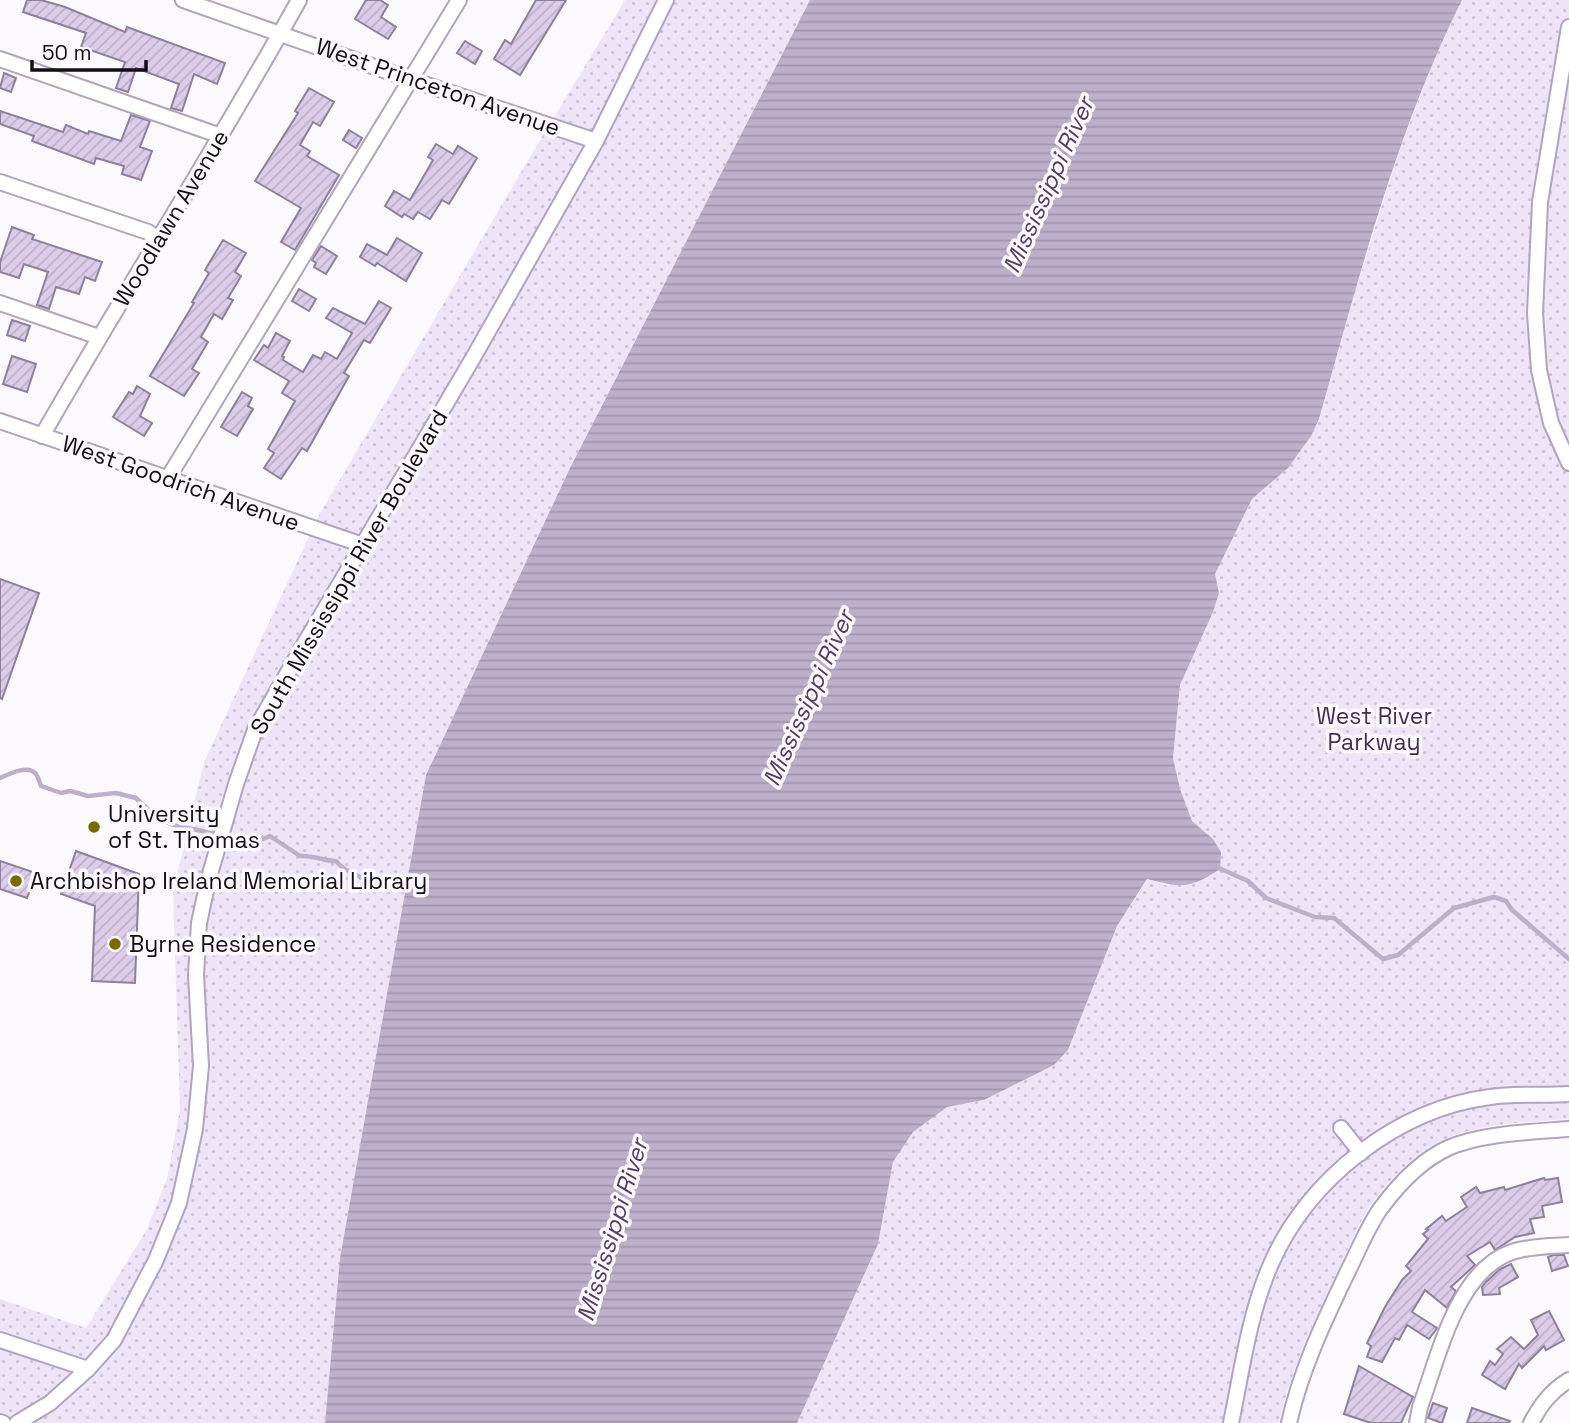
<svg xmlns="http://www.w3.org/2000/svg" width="1569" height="1423" font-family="'Space Grotesk',sans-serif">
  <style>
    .park { fill: url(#park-dots) }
    .water { fill: url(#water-rules) }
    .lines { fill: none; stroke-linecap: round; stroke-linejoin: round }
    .stream { stroke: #bdaeca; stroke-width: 4.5 }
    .building { fill: url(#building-hatch); stroke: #8e809a; stroke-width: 2 }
    .minor-casing { stroke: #b2a3be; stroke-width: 18 }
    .minor { stroke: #fff; stroke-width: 14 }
    .poi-dot { fill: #786900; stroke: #fcf9fe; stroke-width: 2.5 }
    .labels { text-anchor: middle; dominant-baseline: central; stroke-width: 7; stroke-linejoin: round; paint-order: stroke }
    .street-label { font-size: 23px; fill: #120d16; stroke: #fcf9fe }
    .park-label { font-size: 23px; fill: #452d56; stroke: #fcf9fe }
    .poi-label { font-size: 23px; fill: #120d16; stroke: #fcf9fe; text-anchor: start }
    .water-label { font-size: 24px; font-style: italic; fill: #553d66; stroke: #fcf9fe }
  </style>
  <defs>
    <pattern id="park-dots" width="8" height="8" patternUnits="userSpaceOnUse" patternTransform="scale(1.75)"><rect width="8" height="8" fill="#eee3f7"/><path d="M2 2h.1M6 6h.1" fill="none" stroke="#cbc2d3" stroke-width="1.8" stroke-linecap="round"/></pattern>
    <pattern id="water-rules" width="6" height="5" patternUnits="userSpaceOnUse" patternTransform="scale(1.75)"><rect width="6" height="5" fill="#bdaeca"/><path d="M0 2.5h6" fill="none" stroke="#a194ad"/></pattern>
    <pattern id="building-hatch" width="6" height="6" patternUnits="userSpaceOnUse" patternTransform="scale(1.75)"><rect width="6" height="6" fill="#dccce9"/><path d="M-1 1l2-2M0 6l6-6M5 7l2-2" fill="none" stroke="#bcaec7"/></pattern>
  </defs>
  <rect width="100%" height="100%" fill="#fcf9fe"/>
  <!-- park -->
  <g class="park">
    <polygon points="625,0 810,0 570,468 426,775 340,1258 325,1423 0,1423 0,1299 86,1328 146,1231 167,1179 180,1109 173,892 204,762 319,515 534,150"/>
    <path d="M1462,0H1569V1119C1531,1122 1478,1123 1443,1140C1416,1153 1390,1179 1372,1203C1360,1220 1352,1241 1343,1260C1318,1313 1292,1365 1279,1423H797L878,1244L893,1162L913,1131L947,1107L984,1100L1054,1065L1068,1050L1117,926L1148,879L1168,886L1213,839L1192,821L1180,789L1173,758L1180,685L1213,612L1219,593L1215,574L1252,499L1288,468L1319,419L1355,292L1398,154L1439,46Z"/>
  </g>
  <!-- water -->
  <path class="water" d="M810,0H1462C1396,132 1359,278 1319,419L1311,436L1288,468L1252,499L1215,574L1219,593L1213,612L1180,685L1173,758L1180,789L1192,821L1213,839L1221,852L1220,869C1190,889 1181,888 1147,879L1117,926L1068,1050L1054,1065L984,1100L947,1107L913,1132L893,1162L878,1244L797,1423H325L340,1258L426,775L570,468Z"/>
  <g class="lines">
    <!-- stream -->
    <g class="stream">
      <path d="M0,778C9,774 28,764 36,774C39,778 39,782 41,786L61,793L70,791L88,796L116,793L136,798L157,818L173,825L256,842L270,836L300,856C314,855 323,861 336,861C348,877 386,885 405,891"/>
      <polyline points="1214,866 1248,881 1266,898 1315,917 1334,918 1383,959 1398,955 1454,908 1494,897 1506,901 1512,910 1569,959"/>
    </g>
  </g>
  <!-- building -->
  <g class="building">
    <polygon points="27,0 41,0 65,7 125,32 127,27 225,63 217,84 194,74 182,111 171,108 179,84 136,68 128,92 116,88 125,62 81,47 86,33 23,12"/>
    <polygon points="366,0 380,0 388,5 381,17 396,27 388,39 355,19"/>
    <polygon points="536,0 566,0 520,75 494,59 505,40 511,44"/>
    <polygon points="465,41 482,51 475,64 457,53"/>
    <polygon points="4,73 16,78 11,92 0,88"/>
    <polygon points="309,88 334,102 320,126 313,122 300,145 310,151 307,156 339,175 295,250 281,242 301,208 255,181 298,113 295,111"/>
    <polygon points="0,111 63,132 66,125 88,134 89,131 121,141 131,115 150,121 140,147 152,151 141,180 122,174 124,166 96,158 94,164 32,141 34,136 0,124"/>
    <polygon points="349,130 362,138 356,148 343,140"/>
    <polygon points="436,144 453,154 458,146 477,158 449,204 442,200 430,219 418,212 413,219 404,214 402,217 385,206 394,191 410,200 433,160 428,157"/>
    <polygon points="12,227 34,235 32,239 102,262 95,281 85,277 79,294 56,287 49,309 37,305 48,272 24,264 19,278 0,272 0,262"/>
    <polygon points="397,238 422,253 406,281 377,263 375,266 360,257 367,244 387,255"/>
    <polygon points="223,240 246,253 235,272 241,276 228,298 233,300 222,319 214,314 201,337 208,342 192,369 199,373 184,396 150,376 194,303 192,302 209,273 205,270"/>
    <polygon points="321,246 337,256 326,274 314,267 316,263 312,260"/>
    <polygon points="299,289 316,299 309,311 292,301"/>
    <polygon points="379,301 391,308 370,343 364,340 344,373 349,376 307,451 302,448 281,479 264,468 274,453 268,449 295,401 282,393 289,381 254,360 264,345 268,348 276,333 290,341 282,356 284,357 283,360 303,372 313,355 321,359 325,352 337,359 352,333 326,318 333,308 365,324"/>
    <polygon points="12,320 30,326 25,341 7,335"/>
    <polygon points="12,356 36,364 27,392 3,384"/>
    <polygon points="137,386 150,394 140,416 152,423 144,436 113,417 129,392 133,394"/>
    <polygon points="242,392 252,398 248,406 253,409 237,436 221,427"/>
    <polygon points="0,579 39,593 2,699 0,698"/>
    <polygon points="76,851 139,874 135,983 92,981 95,906 61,894"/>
    <polygon points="0,861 36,873 27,898 0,889"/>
    <polygon points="1544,1178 1545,1180 1558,1178 1562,1202 1542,1206 1544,1217 1530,1219 1534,1233 1515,1237 1495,1250 1490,1242 1467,1256 1475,1265 1451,1287 1456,1291 1447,1308 1425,1290 1412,1312 1437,1328 1429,1339 1407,1325 1399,1340 1395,1338 1382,1362 1367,1357 1371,1346 1367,1343 1385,1307 1402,1280 1411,1271 1406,1266 1428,1239 1423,1234 1428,1230 1426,1229 1442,1216 1446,1221 1467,1207 1461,1197 1476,1187 1480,1193 1504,1187 1505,1190"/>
    <polygon points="1553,1255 1564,1255 1568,1266 1552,1271 1548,1257"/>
    <polygon points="1511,1264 1518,1277 1499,1288 1500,1294 1483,1295 1482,1287 1486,1282 1500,1269"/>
    <polygon points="1549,1311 1564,1340 1546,1350 1544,1346 1522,1368 1519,1364 1505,1389 1482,1375 1490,1361 1495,1365 1503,1354 1497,1349 1511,1337 1524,1349 1538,1335 1531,1320"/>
    <polygon points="1359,1366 1413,1397 1401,1423 1371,1423 1344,1414"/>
    <polygon points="1433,1403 1447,1408 1442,1423 1428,1418"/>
    <polygon points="1472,1408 1510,1421 1509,1423 1467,1423"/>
  </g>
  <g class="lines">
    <!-- minor casing -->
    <g class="minor-casing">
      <g id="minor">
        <polyline points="183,0 412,80 596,141"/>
        <polyline points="1569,27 1540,202 1535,313 1539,370 1551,423 1569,463"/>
        <polyline points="0,59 221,136"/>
        <polyline points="0,182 148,232 158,239"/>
        <polyline points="0,303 99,337"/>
        <polyline points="0,421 363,545"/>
        <path d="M42,436C126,289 217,147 299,0"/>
        <polyline points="168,478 459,0"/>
        <polyline points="1341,1128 1361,1153"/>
        <polyline points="0,1340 88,1369"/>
        <polyline points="0,1422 3,1423"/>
        <polyline points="17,1423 50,1403 88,1369 114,1340 156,1260 179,1203 195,1129 201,1066 196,975 199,923 208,881 236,784 255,730 299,653 473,358 596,141 666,0"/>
        <path d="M1231,1423C1242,1370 1249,1314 1271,1264C1308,1179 1397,1109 1490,1097C1516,1093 1543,1096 1569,1094"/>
        <path d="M1289,1423C1301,1369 1325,1319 1349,1269C1359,1249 1368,1226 1381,1208C1398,1185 1422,1160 1448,1148C1482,1133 1532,1132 1569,1129"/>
        <path d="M1417,1423L1420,1407C1439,1356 1457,1268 1515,1251C1533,1246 1551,1246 1569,1245"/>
        <path d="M1531,1423C1541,1404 1551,1391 1569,1380"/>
      </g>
    </g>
    <!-- minor -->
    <use href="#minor" class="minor"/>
  </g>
  <!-- markers -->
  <g class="poi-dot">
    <circle cx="94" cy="827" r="7"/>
    <circle cx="16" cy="881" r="7"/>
    <circle cx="115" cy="944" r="7"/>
  </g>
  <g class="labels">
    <!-- street labels -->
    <g class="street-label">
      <text transform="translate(438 87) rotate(19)">West Princeton Avenue</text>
      <text transform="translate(171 218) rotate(-59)">Woodlawn Avenue</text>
      <text transform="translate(181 483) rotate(19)">West Goodrich Avenue</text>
      <text transform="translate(349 572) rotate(-60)">South Mississippi River Boulevard</text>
    </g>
    <!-- park labels -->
    <g class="park-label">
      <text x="1374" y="716">West River<tspan x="1374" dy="26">Parkway</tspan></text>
    </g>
    <!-- poi labels -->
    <g class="poi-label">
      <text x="108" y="814">University<tspan x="108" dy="26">of St. Thomas</tspan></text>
      <text x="30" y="881">Archbishop Ireland Memorial Library</text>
      <text x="129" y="944">Byrne Residence</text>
    </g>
    <!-- water labels -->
    <g class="water-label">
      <text transform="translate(1048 185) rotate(-66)">Mississippi River</text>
      <text transform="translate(808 698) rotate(-66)">Mississippi River</text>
      <text transform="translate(612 1230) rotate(-73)">Mississippi River</text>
    </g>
  </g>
  <!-- scale -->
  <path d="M32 60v10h114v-10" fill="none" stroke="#120d16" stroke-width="3.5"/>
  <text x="42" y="60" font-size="21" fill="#120d16" stroke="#fcf9fe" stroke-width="5" paint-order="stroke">50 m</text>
</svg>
